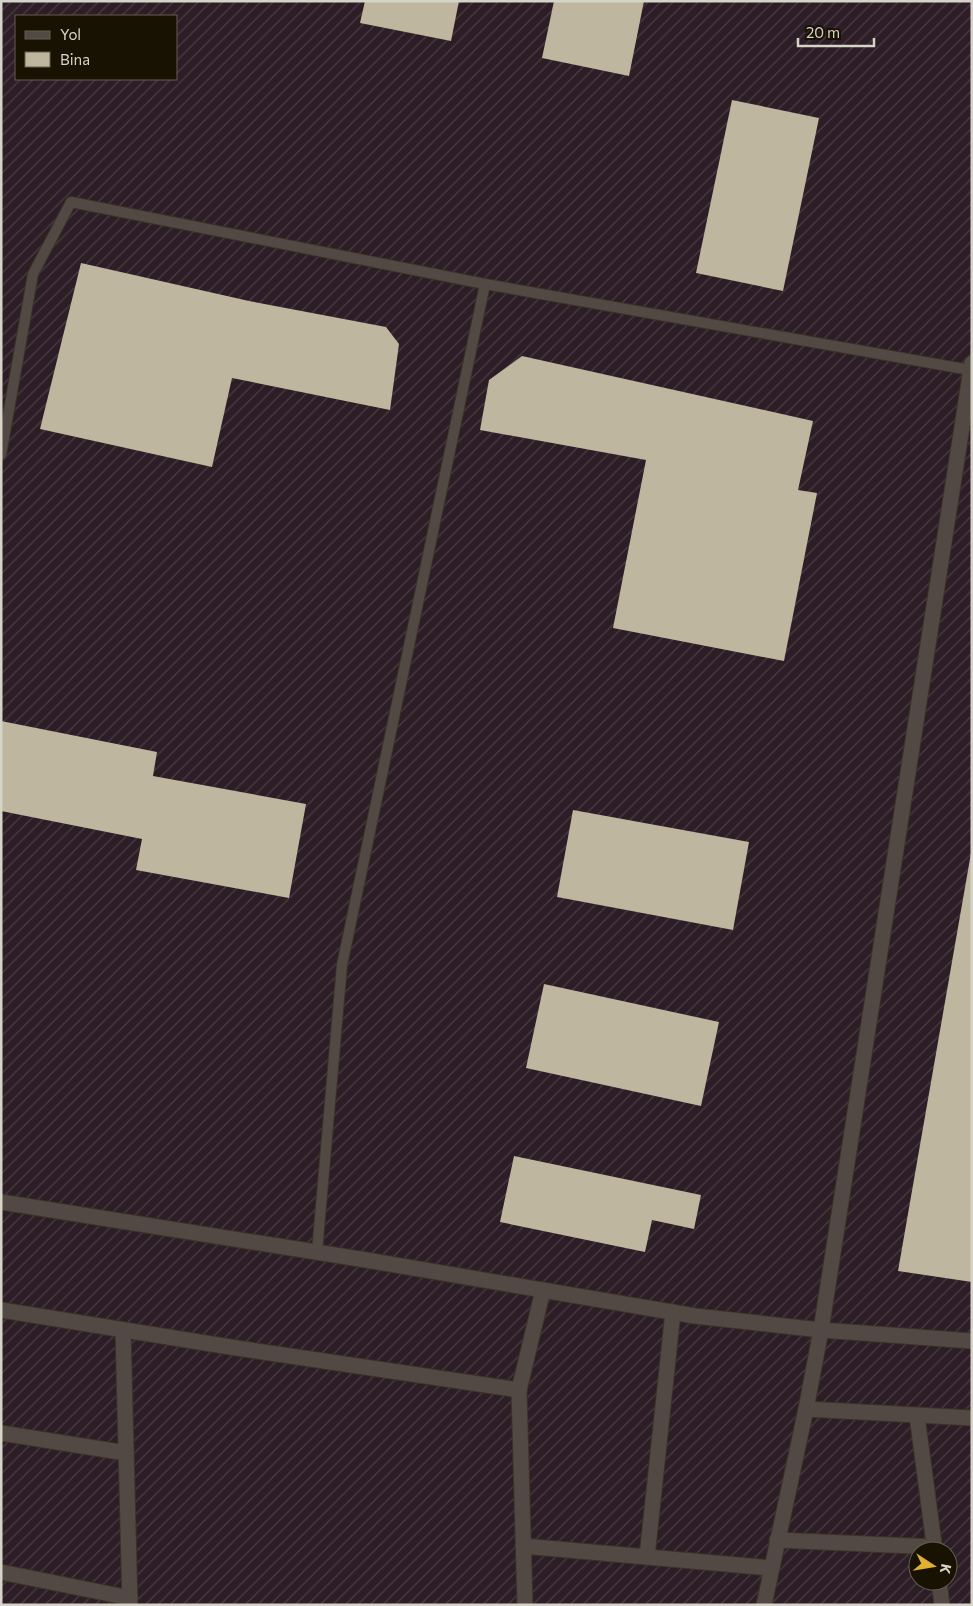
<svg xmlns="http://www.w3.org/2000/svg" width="973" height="1606" font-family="Commissioner,sans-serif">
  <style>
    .industrial { fill: url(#industrial-furrows); fill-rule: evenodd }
    .building { fill: #beb69f }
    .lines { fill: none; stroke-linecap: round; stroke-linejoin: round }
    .lane-casing { stroke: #3a3523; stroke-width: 12 }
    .street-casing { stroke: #3a3523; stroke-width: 17 }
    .lane { stroke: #524944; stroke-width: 10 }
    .street { stroke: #524944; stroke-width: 15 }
  </style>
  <defs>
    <pattern id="industrial-furrows" width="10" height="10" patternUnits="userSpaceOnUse" patternTransform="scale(1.25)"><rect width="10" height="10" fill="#2d1d26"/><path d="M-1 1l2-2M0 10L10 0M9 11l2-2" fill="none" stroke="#4b3d44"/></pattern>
  </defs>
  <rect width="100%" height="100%" fill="#211b08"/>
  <!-- industrial -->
  <path class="industrial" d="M1,1H972V1605H1ZM16,16H176V79H16ZM918,1551H948V1581H918Z"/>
  <!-- building -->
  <g class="building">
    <polygon points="365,1 459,1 451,41 360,23"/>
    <polygon points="554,1 644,1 629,76 542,58"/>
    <polygon points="732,100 819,118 783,291 696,273"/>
    <polygon points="81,263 249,301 386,327 399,344 390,410 232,378 212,467 40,429"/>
    <polygon points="522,356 813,421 798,490 817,493 784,661 613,628 646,460 480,430 489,380"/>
    <polygon points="1,721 157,752 153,776 306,804 289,898 136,870 142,839 1,811"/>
    <polygon points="573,810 749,842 733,930 557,897"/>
    <polygon points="971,853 972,853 972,1282 898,1271"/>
    <polygon points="544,984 719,1022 701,1106 526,1068"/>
    <polygon points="514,1156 701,1195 694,1229 652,1220 645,1252 500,1222"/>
  </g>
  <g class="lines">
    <!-- lane casing -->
    <g class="lane-casing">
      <g id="lane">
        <polyline points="1,455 33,274 71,202 485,284 970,370"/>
        <polyline points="317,1252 342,965 485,284"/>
      </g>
    </g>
    <!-- street casing -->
    <g class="street-casing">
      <g id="street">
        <polyline points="972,363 821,1330 972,1341"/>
        <polyline points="1,1202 366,1260 695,1316 821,1330 806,1409"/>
        <polyline points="1,1310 230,1347 519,1390 525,1605"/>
        <polyline points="123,1330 130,1605"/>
        <polyline points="519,1390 543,1290"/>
        <polyline points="917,1416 935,1551"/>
        <polyline points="1,1433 126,1453"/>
        <polyline points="777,1540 935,1547"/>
        <polyline points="523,1546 771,1568"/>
        <polyline points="647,1557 673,1312"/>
        <polyline points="1,1572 130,1598"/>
        <polyline points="939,1581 942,1605"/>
        <polyline points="764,1605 806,1409 972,1418"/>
      </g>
    </g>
    <!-- lane -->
    <use href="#lane" class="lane"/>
    <!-- street -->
    <use href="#street" class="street"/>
  </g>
  <!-- border -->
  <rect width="973" height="1606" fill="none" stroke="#d6d3c7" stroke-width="5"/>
  <!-- legend -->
  <rect x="15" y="15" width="162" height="65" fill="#181202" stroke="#645f51"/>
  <rect x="25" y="31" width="25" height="8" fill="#524944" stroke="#645f51"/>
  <text x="60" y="40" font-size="15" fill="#d6d3c7">Yol</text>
  <rect x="25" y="52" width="25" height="15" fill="#beb69f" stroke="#645f51"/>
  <text x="60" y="65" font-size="15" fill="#d6d3c7">Bina</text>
  <!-- north arrow -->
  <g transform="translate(933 1566) rotate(102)"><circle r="24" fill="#181202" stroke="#645f51"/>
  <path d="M0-4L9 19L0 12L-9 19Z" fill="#deb133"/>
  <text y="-8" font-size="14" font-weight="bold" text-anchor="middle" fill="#d6d3c7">K</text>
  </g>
  <!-- scale -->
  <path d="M798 38v8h76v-8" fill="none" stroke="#d6d3c7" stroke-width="2.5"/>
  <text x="806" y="38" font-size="15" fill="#d6d3c7" stroke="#181202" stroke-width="4" paint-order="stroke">20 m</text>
</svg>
